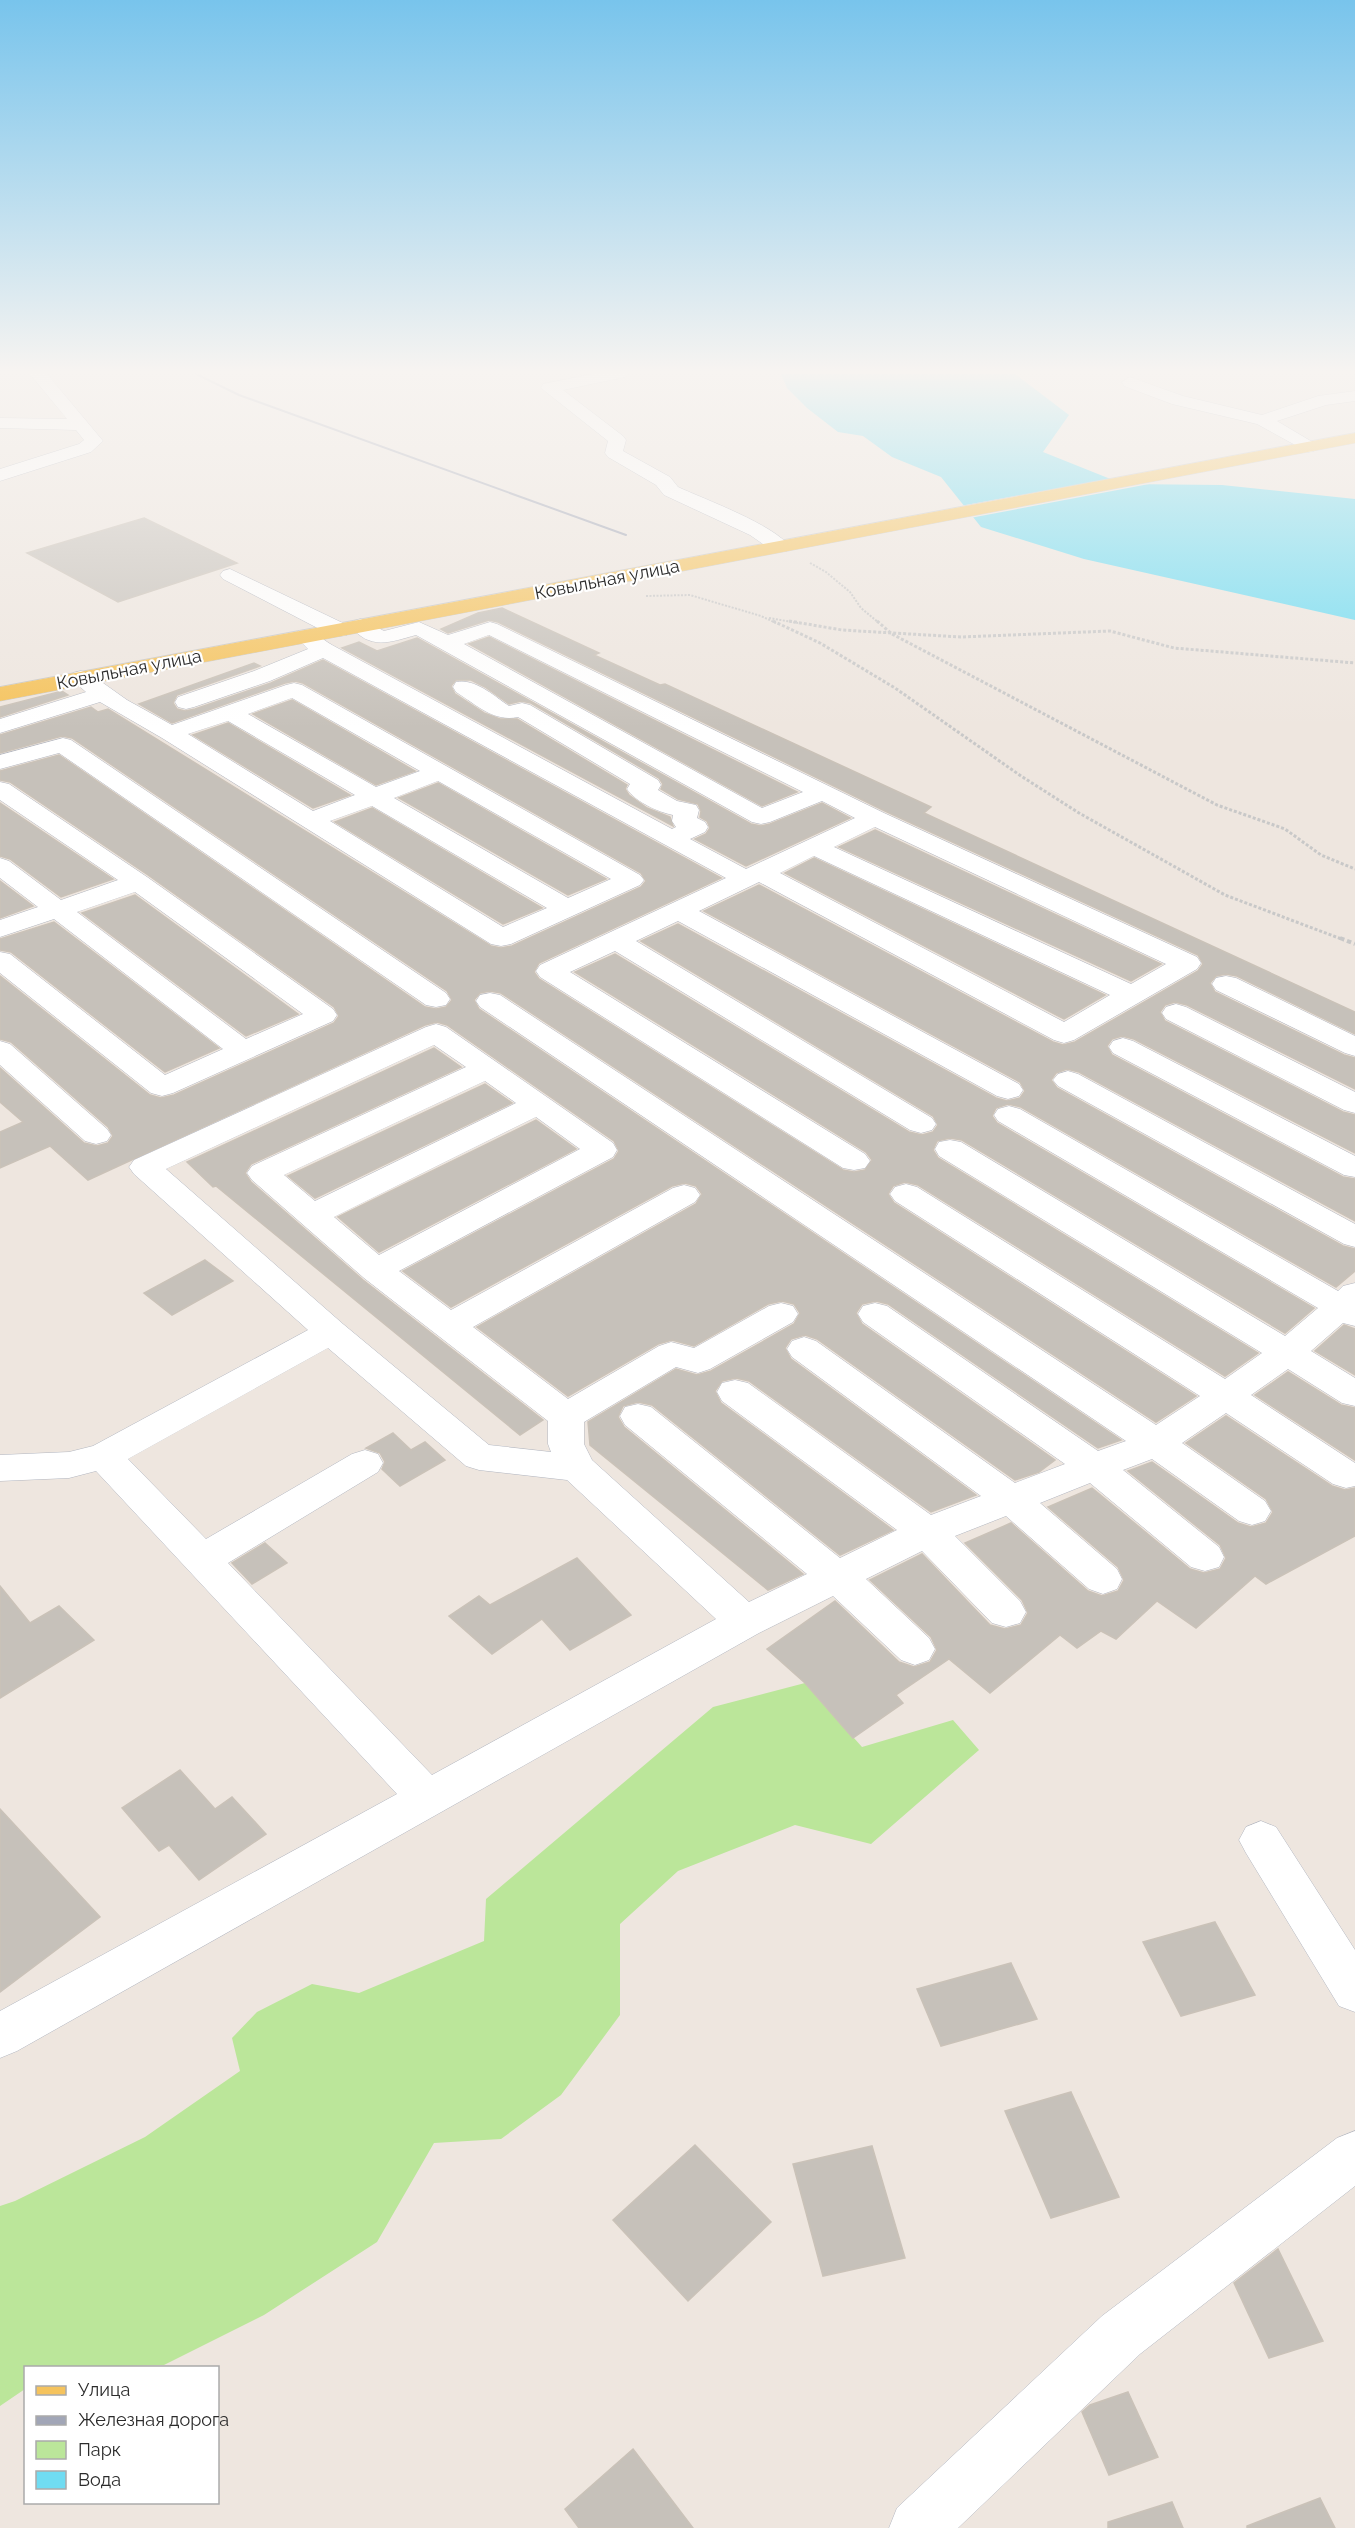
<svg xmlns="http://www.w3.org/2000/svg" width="1355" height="2528" font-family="Raleway,sans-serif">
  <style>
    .green { fill: #bbe69a }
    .water { fill: #70dcf2 }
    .pier { fill: #eee6df }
    .building { fill: #c6c1ba; stroke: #cac2b8; stroke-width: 1.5 }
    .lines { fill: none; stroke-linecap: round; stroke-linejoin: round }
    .minor-casing { stroke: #b2b6c0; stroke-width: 1 }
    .major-casing { stroke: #c8c8c8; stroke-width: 1 }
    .path-far2 { stroke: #c8c8c8; stroke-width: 2; stroke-dasharray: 2 1.5; stroke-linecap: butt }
    .path-far1 { stroke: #c8c8c8; stroke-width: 3; stroke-dasharray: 3 2; stroke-linecap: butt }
    .path { stroke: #c8c8c8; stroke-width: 4; stroke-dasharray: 4.5 3; stroke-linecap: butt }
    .minor { fill: #fff; fill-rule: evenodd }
    .major { fill: #f5c35d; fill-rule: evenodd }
    .rail { stroke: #a1a6b7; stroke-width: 2 }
    .labels { text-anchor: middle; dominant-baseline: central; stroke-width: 4.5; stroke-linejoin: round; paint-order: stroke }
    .far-street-label { font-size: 18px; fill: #2c2c2c; stroke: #fff }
  </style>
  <rect width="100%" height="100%" fill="#eee6df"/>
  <!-- green -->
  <polygon class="green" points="805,1683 862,1747 953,1720 979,1750 871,1844 795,1825 678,1871 620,1924 620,2015 561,2095 501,2139 434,2143 377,2242 264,2315 164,2365 26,2368 25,2389 0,2406 0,2206 15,2201 145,2137 240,2071 232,2038 257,2012 312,1984 359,1993 484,1941 486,1899 713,1707"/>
  <!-- water -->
  <polygon class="water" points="781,374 1015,374 1069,415 1043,452 1123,484 1222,485 1355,499 1355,620 1084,559 981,527 941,477 892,457 863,436 838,432 807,408 787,388"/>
  <!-- pier -->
  <polygon class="pier" points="1116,478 1124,481 1165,481 970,518 960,506"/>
  <!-- building -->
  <g class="building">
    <polygon points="144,518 237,563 118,602 27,553"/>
    <polygon points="502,608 599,653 594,655 660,685 665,684 931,807 924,813 1355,1012 1355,1034 1237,976 1226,974 1216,976 1210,983 1215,992 1344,1055 1355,1058 1355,1089 1187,1005 1175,1002 1165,1005 1160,1012 1165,1021 1343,1112 1355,1115 1355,1153 1134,1039 1122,1036 1112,1039 1107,1046 1112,1055 1343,1177 1355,1179 1355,1221 1079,1072 1067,1069 1056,1073 1051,1080 1057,1088 1343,1246 1355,1249 1355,1271 1336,1287 1021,1107 1008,1104 996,1108 992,1116 997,1123 1314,1308 1285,1333 962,1140 950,1138 937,1141 933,1150 938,1158 1258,1353 1225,1376 918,1185 905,1182 893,1186 888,1194 894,1203 1196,1396 1156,1422 501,993 490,991 480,993 474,1000 479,1009 1121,1440 1098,1448 888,1304 876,1301 862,1304 856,1313 862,1324 1055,1460 1039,1472 1015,1480 817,1339 805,1335 791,1339 785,1348 791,1359 976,1495 931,1512 749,1381 736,1378 722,1381 715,1391 721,1403 893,1530 840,1555 652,1405 638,1402 623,1406 618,1417 624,1427 803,1574 768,1590 590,1445 588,1422 676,1369 697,1375 711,1371 794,1324 800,1313 794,1304 782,1301 768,1304 694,1346 672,1340 658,1344 568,1396 477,1327 696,1204 702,1194 696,1186 685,1183 672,1186 451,1307 403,1271 614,1159 619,1151 614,1141 447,1025 437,1022 425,1025 88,1180 50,1146 0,1168 0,1132 23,1122 0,1102 0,1068 84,1143 97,1146 108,1143 113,1136 108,1127 11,1042 0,1039 0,976 150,1095 161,1098 174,1095 334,1023 339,1016 334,1007 148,875 10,782 0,780 0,771 59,755 425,1007 436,1009 446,1007 452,1000 447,991 72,738 62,736 0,753 0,735 91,707 98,712 108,709 491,946 501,948 512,946 641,887 646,881 641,873 303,683 295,681 285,683 172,723 139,704 254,663 260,666 177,695 173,703 177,709 185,711 195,709 271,683 323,660 721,878 539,963 534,972 539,979 843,1170 854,1172 865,1170 872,1160 866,1152 575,972 615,954 909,1132 922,1135 933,1132 938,1125 933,1116 641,941 678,924 996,1098 1007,1101 1020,1098 1025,1091 1020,1082 704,911 759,885 1053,1042 1063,1045 1075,1042 1198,971 1203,964 1198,955 885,811 498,622 489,620 448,633 441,629 478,613"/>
    <polygon points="489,637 797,792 762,806 469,644"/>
    <polygon points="417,638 751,824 761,826 770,824 822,803 850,818 746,866 695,839 706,834 710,828 707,821 700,817 701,811 698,804 678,799 661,789 663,784 659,778 531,703 521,701 509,704 485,687 471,680 456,680 451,686 455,694 484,713 500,719 517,719 627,785 625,789 629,795 647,808 670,817 673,826 342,648 359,642 377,651"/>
    <polygon points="62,691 68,695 0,717 0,707"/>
    <polygon points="292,700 415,771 376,785 253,714"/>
    <polygon points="228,723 350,795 313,808 193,735"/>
    <polygon points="438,783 606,879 568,895 399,798"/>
    <polygon points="0,803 113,879 61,897 10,859 0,856"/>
    <polygon points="372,808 542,908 503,924 335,822"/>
    <polygon points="875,830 1161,964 1131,981 839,847"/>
    <polygon points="814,858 1105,995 1064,1019 785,873"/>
    <polygon points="0,881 33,906 0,918"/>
    <polygon points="135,895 298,1014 246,1036 82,913"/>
    <polygon points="54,922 219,1048 165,1072 11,952 0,950 0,939"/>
    <polygon points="434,1048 461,1067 251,1164 245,1173 251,1182 363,1280 543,1420 520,1435 216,1186 213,1187 187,1162"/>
    <polygon points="485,1084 512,1103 315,1198 288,1176"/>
    <polygon points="536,1120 576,1149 379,1252 338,1217"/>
    <polygon points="205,1260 233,1281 172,1315 144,1293"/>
    <polygon points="1344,1325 1355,1329 1355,1375 1315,1351"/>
    <polygon points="1288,1372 1341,1405 1355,1408 1355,1460 1255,1395"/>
    <polygon points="1226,1416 1332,1486 1345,1490 1355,1488 1355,1536 1266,1584 1255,1576 1196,1628 1157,1601 1116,1639 1101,1631 1077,1648 1060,1635 990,1693 949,1659 896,1695 903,1703 853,1738 805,1683 767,1649 835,1601 899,1662 914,1667 930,1662 937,1650 931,1637 870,1580 922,1554 990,1625 1005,1629 1021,1625 1028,1613 1022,1600 965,1543 1011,1523 1088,1591 1102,1596 1118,1591 1124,1580 1118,1567 1048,1507 1092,1488 1190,1569 1204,1573 1220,1569 1226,1558 1220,1545 1128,1471 1152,1462 1238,1523 1251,1527 1266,1523 1273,1512 1266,1499 1186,1443"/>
    <polygon points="393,1433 411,1450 425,1442 445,1460 400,1486 382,1469 385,1462 380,1453 366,1448"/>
    <polygon points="265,1543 287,1563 252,1584 232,1563"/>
    <polygon points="577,1558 631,1615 570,1650 542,1619 492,1654 449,1616 479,1596 490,1605"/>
    <polygon points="0,1586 30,1623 59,1606 94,1640 0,1698"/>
    <polygon points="180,1770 215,1809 232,1797 266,1834 199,1880 169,1845 159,1851 122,1808"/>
    <polygon points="0,1809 100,1917 0,1992"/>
    <polygon points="1215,1922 1255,1995 1181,2016 1143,1942"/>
    <polygon points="1011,1963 1037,2019 941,2046 917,1989"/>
    <polygon points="1071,2092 1119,2197 1051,2218 1005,2111"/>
    <polygon points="695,2145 771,2222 688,2301 613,2220"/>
    <polygon points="872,2146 905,2258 823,2276 793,2164"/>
    <polygon points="1278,2249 1323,2341 1269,2358 1234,2283"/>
    <polygon points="1128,2392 1158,2457 1109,2475 1082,2412 1090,2405"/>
    <polygon points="633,2449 693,2528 579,2528 565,2509"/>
    <polygon points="1320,2498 1335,2528 1247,2528 1247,2526"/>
    <polygon points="1172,2502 1183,2528 1108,2528 1108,2522"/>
  </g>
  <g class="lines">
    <!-- minor casing -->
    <g class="minor-casing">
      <g id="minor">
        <polygon points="30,374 47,374 103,441 91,452 0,481 0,469 79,444 84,440 76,430 0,428 0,418 67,419"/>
        <path d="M593,374H627L625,377L563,390L623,436L626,440L623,451L670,477L678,487C704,499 775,525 790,547L787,551H773L750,535L664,495L656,485L608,457L605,453L608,441L541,388L543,384Z"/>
        <polygon points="1130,377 1183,396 1262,415 1318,396 1355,391 1355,401 1326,405 1277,421 1314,443 1317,447 1314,451 1308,452 1257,424 1172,404 1124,386 1122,382"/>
        <polygon points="230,569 347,625 350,630 347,635 339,636 331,635 223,579 220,575 223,571"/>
        <path d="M361,619L384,631L419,622L448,635L490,622L497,624L884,813L1197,957L1201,963L1197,969L1074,1040L1064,1043L1054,1040L759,882L699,911L1019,1084L1023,1090L1019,1096L1008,1099L997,1096L678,921L636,941L932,1118L936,1124L932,1130L921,1133L910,1130L615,951L570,972L865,1154L870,1161L865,1168L854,1170L843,1168L540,977L536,971L540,965L726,878L323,658L270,681L194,707L186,709L178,707L175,702L178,697L254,671L308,649L295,636L298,631C313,628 320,638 332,645L672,829L676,827L672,821L673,815C658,812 636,802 627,789L630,784L518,717C493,722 477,705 456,692L453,687L456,682C475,678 494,696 509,706L522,703L530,705L658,780L661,785L658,790L677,801L696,805L699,810L697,818L705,822L708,827L705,832L690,839L746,869L855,818L822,801L770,822L761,824L752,822L416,635C391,642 369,651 350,625L354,621ZM489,635L803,792L762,808L464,644ZM875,827L1166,964L1131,984L834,847ZM814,856L1110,995L1064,1022L780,873Z"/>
        <path d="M81,671L89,673L127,700L172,725L286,685L294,683L302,685L640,875L644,880L640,885L511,944L501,946L491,944L162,738L100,702L0,733V719L86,692L70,678L73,673ZM292,698L420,771L376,787L248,714ZM228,721L355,795L313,811L188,734ZM438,781L611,879L568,898L394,798ZM372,806L547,908L503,927L330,821Z"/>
        <polygon points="63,738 71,740 446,993 450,999 446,1005 436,1007 426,1005 59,753 0,769 0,755"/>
        <path d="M0,782L9,784L147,877L333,1009L337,1015L333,1021L173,1093L162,1096L151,1093L0,973V952L10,954L165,1075L223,1049L54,919L0,937V920L38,907L0,878V858L9,861L61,900L118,880L0,800ZM135,892L303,1014L246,1039L77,912Z"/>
        <polygon points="1226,976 1236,978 1355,1036 1355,1056 1345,1053 1216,990 1212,984 1216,978"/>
        <path d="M490,993L500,995L1156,1425L1200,1396L895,1201L890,1194L895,1187L906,1184L917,1187L1225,1379L1262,1353L939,1156L935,1149L939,1142L950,1140L961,1142L1285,1336L1318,1308L998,1121L994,1115L998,1109L1009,1106L1020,1109L1338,1291L1343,1286L1355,1283V1326L1343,1323L1311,1351L1355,1378V1406L1342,1403L1288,1369L1251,1395L1355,1463V1486L1346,1488L1333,1484L1226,1413L1182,1443L1265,1501L1271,1511L1265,1521L1252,1525L1239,1521L1152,1459L1123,1470L1219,1547L1224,1557L1219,1567L1205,1571L1191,1567L1090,1483L1040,1503L1117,1569L1122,1579L1117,1589L1103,1594L1089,1589L1006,1516L955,1536L1020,1601L1026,1612L1020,1623L1006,1627L992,1623L922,1551L866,1579L929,1638L935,1649L929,1660L915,1665L901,1660L833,1596L759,1633L17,2051L0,2058V2011L397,1794L96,1471L69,1478L0,1481V1455L69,1452L93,1446L308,1330L134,1174L129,1167L134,1160L426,1027L436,1024L446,1027L613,1143L617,1150L613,1157L399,1271L451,1310L673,1188L684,1185L695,1188L700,1195L695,1202L473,1327L568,1399L659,1346L671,1342L694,1348L769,1306L781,1303L793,1306L798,1314L793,1322L710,1369L698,1373L676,1367L584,1422V1444L592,1460L749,1602L807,1574L625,1425L620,1416L625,1407L638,1404L651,1407L840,1558L897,1530L722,1401L717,1392L722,1383L735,1380L748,1383L931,1515L981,1496L792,1357L787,1349L792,1341L804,1337L816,1341L1015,1483L1065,1464L863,1322L858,1314L863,1306L875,1303L887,1306L1098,1451L1126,1441L480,1007L476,1001L480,995ZM434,1045L466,1067L252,1166L247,1173L252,1180L364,1278L548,1421V1444L551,1452L489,1445L343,1324L166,1169ZM485,1081L516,1103L315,1201L284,1175ZM536,1117L580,1149L379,1255L334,1217ZM328,1348L466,1466L479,1470L567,1480L716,1619L432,1775L228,1563L378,1472L383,1463L378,1454L365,1450L352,1454L206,1539L128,1459Z"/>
        <polygon points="1176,1004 1186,1007 1355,1092 1355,1113 1344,1110 1166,1019 1162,1013 1166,1007"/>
        <polygon points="1123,1038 1133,1041 1355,1156 1355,1177 1344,1175 1113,1053 1109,1047 1113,1041"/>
        <polygon points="0,1041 10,1044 107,1129 111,1135 107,1141 96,1144 85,1141 0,1065"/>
        <polygon points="1068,1071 1078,1074 1355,1224 1355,1247 1344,1244 1058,1086 1053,1080 1058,1074"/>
        <polygon points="1261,1821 1276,1827 1355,1950 1355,2012 1339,2006 1246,1853 1239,1840 1246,1827"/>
        <polygon points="1355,2131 1355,2186 1140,2354 958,2528 889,2528 897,2508 1102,2316 1337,2138"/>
      </g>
    </g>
    <!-- major casing -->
    <g class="major-casing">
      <polygon id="major" points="1355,433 1355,443 0,701 0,687"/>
    </g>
    <!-- path-far2 -->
    <g class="path-far2">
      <polyline points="810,563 826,572 850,592 861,608 879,623"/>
      <polyline points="646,596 690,595 761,616 776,623"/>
      <polyline points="769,618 798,623"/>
    </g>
    <!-- path-far1 -->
    <g class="path-far1">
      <polyline points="773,621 820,643 895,688 1021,776 1079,813 1225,895 1344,940"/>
      <polyline points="789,621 842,630 961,637 1110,631 1174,648 1355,663"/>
      <polyline points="877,621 892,634 1217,805 1285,829 1321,855 1355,869"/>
    </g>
    <!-- path -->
    <polyline class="path" points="1340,938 1355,944"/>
    <!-- minor -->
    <use href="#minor" class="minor"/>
    <!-- major -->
    <use href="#major" class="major"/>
    <!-- rail -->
    <polyline class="rail" points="196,374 239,395 626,535"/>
  </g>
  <!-- sky -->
  <linearGradient id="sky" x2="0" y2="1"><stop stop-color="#78c4ec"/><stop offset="0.51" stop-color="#f7f4f1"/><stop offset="1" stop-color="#f7f4f1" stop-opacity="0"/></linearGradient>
  <rect width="1355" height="728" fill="url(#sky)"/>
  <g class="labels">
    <!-- far-street labels -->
    <g class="far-street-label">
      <text transform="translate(607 579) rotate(-11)">Ковыльная улица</text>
      <text transform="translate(129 669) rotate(-11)">Ковыльная улица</text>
    </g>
  </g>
  <!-- legend -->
  <rect x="24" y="2366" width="195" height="138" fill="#ffffff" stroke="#ababab" stroke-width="1.5"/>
  <rect x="36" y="2386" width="30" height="9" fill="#f5c35d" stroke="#ababab" stroke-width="1.5"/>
  <text x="78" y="2396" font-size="18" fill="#2c2c2c">Улица</text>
  <rect x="36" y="2416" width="30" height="9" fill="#a1a6b7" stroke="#ababab" stroke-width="1.5"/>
  <text x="78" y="2426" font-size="18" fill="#2c2c2c">Железная дорога</text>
  <rect x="36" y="2441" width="30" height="18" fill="#bbe69a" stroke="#ababab" stroke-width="1.5"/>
  <text x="78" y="2456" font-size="18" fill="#2c2c2c">Парк</text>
  <rect x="36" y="2471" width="30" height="18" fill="#70dcf2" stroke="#ababab" stroke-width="1.5"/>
  <text x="78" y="2486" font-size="18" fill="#2c2c2c">Вода</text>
</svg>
